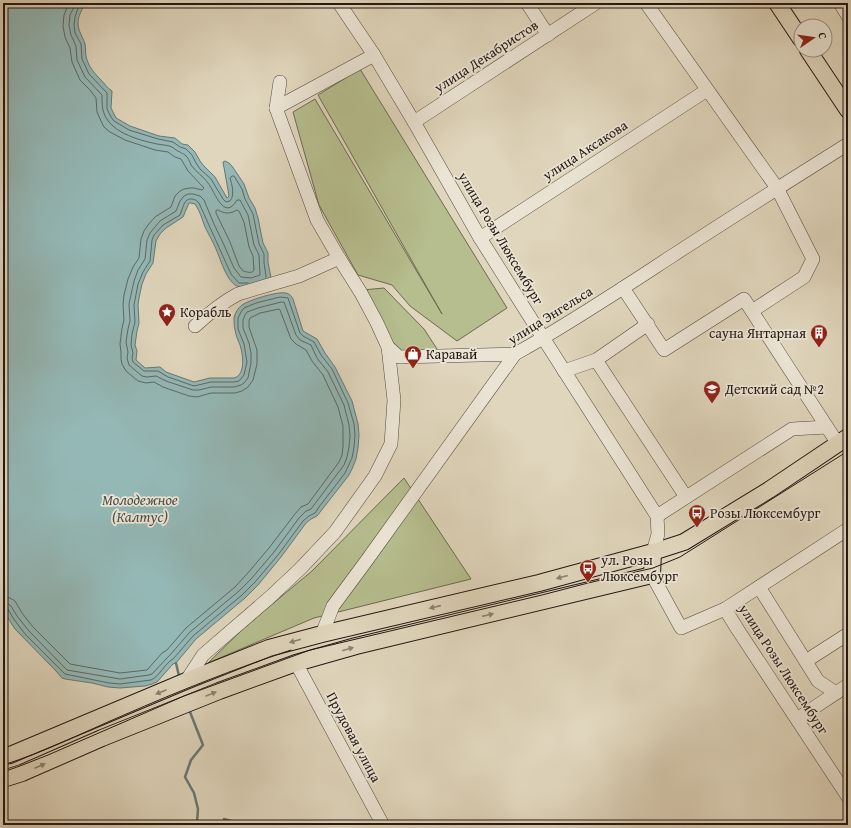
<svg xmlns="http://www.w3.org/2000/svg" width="851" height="828" font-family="'Gentium Book Plus',serif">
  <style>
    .green { fill: #b6bd8e; stroke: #6c6a50 }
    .water { fill: #94b8b6; stroke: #677874 }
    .pier { fill: #e0d6bd }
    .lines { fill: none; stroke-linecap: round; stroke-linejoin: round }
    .shore { stroke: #5c6864; stroke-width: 1 }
    .stream { stroke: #677874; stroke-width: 2.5 }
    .minor-casing { stroke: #52473d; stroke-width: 14 }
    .major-casing { stroke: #231712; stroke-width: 18 }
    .minor { stroke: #ebe4d4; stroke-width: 13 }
    .major { stroke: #e0d6bd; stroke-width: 16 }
    .tram { stroke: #231712; stroke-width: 1 }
    .oneway { fill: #8b8070 }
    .labels { text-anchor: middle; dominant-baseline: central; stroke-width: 3.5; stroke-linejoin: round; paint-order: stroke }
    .street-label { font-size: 14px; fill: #231712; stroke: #ebe4d4 }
    .poi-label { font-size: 14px; fill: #231712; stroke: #ebe4d4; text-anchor: start }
    .water-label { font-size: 15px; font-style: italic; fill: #4b4f4b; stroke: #ebe4d4 }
  </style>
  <rect width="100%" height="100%" fill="#e0d6bd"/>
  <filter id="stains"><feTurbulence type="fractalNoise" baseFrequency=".005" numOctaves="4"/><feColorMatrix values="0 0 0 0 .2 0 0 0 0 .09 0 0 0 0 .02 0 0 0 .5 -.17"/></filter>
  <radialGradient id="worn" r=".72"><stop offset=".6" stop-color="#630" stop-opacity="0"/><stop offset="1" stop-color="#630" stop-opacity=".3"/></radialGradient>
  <!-- green -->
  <g class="green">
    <polygon points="360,69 507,308 457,341 410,306 392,285 358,275 319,205 293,112 315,99 442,314 318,95"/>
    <polygon points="384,288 424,329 439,352 404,353 387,345 362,290"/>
    <polygon points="404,478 471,579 314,618 208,663 246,626 312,571"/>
  </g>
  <!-- water -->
  <path class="water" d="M5,3H86C82,9 78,16 78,23C78,31 83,37 85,44C86,48 85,52 86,56C88,66 94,73 101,80C105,84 107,88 112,91L111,108L116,118L130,126L159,136L175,138L182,144L188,145L195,152L200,161L204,166L215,177L227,198L229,196L228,190L223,162L225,161L229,163L232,166L244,184L249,198L255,208L258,218L263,243L268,253V262L271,278L241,287C228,287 221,260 216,249C213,242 209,235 205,227C202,219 200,211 195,204L191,203H189L183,217L166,228L160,234L156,241L153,263L146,274L142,284L139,298L138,305L139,323L137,331L135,345L137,351L136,360L145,368L160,367L166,372L194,382L210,378H234C246,375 243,354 240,345C238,340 236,336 235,330C234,327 234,322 234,318C235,313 238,308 242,305C249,300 278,291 286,293C290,294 291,296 293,299L303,331L317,339L325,353L335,367L352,401L358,424L359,435L358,448L356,459L352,469L349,475L317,516L311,519L306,523L281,557L258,585L245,598L196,639L176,663L173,664L157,682L152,684L145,686L120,688L108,687L92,683L65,679L62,678L56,671L15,629C10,621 5,615 3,606V88L4,69V47Z"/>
  <!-- pier -->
  <polygon class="pier" points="3,233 7,258 4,290 3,291"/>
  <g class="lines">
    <!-- shore -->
    <g class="shore">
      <path d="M82,3L78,8L75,17L74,25L75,33L81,44L82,59L89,74L107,93V109L111,117L114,121L129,130L158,139L173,142L180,147L186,149L192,155L196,163L200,169L211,179L223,199L226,202L230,201C235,195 232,185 230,178L232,176H234L242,189L245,199L253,214L259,244L264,254V263L266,276V278"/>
      <path d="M218,210C225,214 230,214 237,210L239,211L244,222L249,247L253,256L254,270C252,274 247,272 243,271L239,266L230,242L216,213V211Z"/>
      <polyline points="3,597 10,598 15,601 22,613 33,627 70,664 120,673 147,670 162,653 167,650 186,628 235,587 247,574 269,548 295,514 301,507 308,504 339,462 342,455 343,446 343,426 338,407 323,375 312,361 306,350 296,344 291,339 280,310 279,309 260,313 250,318 249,321 249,327 257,350 257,364 253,380 248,387 242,391 235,393 211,393 197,397 189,396 163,387 154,382 146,383 138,381 126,371 122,364 121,359 121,352 120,344 122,328 124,320 123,305 124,295 128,279 133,267 139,258 141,239 144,231 148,225 155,217 171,207 175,196 180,191 184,189 190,188 194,188 202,190 204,188 188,171 181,159 175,157 168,152 155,150 125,140 110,132 104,127 101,121 97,112 96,98 90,90 80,80 72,62 70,48 65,37 63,26 64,15 69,3"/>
      <path d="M3,603H7L11,606L17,616L29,631L67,670L120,679L149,675L152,674L167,658L170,655L190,632L239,591L251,579L274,552L299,518L306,511L311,509L344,465L347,457L349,447L350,436L349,425L344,405L328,372L317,358L311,345L300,340L296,335L284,302H281L258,308L247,312L245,315L243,320V328L249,343L251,353V363L248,378L244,383L241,385L234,387H211L199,390H193L166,381L156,376L147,377L142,376L129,365L127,358L128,352L126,342L128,329L130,321L129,304L134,281L138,270L145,259L147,240L150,233L160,221L176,211L180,201L184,196L188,194H193L200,196L204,200L214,224L224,245L234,268L241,277L251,278L260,275L259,255L254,245L248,215L240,200H237C224,222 215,192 208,183C203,176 196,172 191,165C190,162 188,157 185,155C183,153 182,154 180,152C177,151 175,149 172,147C168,145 162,145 157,144C138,140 108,132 103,110C102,106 102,100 102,95L85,77L77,60L76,46L71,35L69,25L70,15L76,3"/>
      <path d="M3,608L8,609L13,618L25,634L65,674L109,683L120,684L151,680C160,676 164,664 173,659L193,636L242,595L255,582L278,555L303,521L309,516L315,513L319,507L345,473L352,458L354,447L355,435L354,424L348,403L332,369L321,355L314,342L303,336L300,333L289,301L288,298L280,297L256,303L244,308L241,312L238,318V329L244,344L247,362L244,375L239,381L234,382H211L194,386L168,377L158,371H144L133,362L132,358L133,353L131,345L132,334L135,322L134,305L138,284L143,272L150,261L152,240L154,235L163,225L180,215L184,204L187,200C191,198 196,199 199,203L231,274L239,283H248"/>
    </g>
    <!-- stream -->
    <g class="stream">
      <polyline points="176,663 179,676"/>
      <polyline points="190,712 203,745 191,760 185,777 194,793 198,809 197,822 202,825"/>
      <polyline points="225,825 224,819 238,823 240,825"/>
    </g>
    <!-- minor casing -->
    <g class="minor-casing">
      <g id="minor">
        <polyline points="339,3 374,55 414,122 480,238 540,333 657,516 658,534 653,552"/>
        <polyline points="527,3 548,35"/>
        <polyline points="646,3 777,188 813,259 804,277 752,311"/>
        <polyline points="840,3 848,16"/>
        <polyline points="280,82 276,108 317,220 339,258 361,293 377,323 388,347 399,357 515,354"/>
        <polyline points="276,108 374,55"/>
        <polyline points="414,122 596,3"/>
        <polyline points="480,238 707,90"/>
        <polyline points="623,288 664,350 744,299 838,444"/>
        <path d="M195,326C208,314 223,302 238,294L299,276L339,258"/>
        <polyline points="596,360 648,324"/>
        <polyline points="564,371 596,360 686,497"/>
        <polyline points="657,516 792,429 827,427"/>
        <polyline points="652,575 681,628 725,609 848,529"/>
        <polyline points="759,587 818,681 836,693"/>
        <polyline points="725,609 738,630 848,797"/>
        <path d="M322,634L333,606L367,560L515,354C569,324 620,290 672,256C730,218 789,181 848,144"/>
        <polyline points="806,661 848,634"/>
        <polyline points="296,663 383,825"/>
        <polyline points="186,681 203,655 269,598 300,569 335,532 375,476 391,444 394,400 388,347"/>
        <polyline points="797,719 848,685"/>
      </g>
    </g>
    <!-- major casing -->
    <g class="major-casing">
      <g id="major">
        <polyline points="777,3 801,39"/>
        <polyline points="808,50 848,110"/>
        <polyline points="3,756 10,755 186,681 269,648 322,634 539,583 653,552 684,542 769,490 848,437"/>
        <polyline points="3,779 22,773 102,738 219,691 296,663 356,646 652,575 653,552"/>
      </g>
    </g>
    <!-- minor -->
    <use href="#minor" class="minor"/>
    <!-- major -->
    <use href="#major" class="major"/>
    <!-- tram -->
    <g class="tram">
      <path d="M3,765C45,752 84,732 124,715C179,691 234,669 291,650"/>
      <polyline points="3,772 20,766 48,755 184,696 310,650 542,595 588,583 653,568 680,557 848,451"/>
    </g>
  </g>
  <!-- one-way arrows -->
  <defs><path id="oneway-solid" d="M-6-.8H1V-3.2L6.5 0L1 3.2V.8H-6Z"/></defs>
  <g class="oneway">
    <use href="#oneway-solid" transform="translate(562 577) rotate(165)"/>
    <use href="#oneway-solid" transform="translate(435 607) rotate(167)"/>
    <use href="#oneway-solid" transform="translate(488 615) rotate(-13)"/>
    <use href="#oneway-solid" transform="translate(295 641) rotate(164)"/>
    <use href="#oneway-solid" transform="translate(348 649) rotate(-16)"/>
    <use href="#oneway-solid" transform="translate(161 692) rotate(157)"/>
    <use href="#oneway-solid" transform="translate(211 694) rotate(-22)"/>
    <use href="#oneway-solid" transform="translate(40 766) rotate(-23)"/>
  </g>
  <!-- icons -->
  <defs>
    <g id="sight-pin" transform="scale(0.9)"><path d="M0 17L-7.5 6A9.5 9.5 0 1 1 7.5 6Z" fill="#8f2418" stroke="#ebe4d4"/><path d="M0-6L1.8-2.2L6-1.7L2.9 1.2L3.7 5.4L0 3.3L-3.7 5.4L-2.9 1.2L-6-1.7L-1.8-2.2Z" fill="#fff"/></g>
    <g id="building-pin" transform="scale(0.9)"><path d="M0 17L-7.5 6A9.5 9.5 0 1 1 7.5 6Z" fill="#8f2418" stroke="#ebe4d4"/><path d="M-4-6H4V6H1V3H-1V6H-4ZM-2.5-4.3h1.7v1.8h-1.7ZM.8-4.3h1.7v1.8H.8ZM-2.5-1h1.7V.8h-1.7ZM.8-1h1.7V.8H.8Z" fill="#fff"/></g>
    <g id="shop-pin" transform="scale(0.9)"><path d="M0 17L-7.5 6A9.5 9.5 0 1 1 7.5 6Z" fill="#8f2418" stroke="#ebe4d4"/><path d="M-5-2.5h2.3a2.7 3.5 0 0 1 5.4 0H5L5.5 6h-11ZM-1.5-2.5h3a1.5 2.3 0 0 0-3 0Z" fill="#fff"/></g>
    <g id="school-pin" transform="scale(0.9)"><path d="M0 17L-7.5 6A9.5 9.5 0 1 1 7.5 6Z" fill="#8f2418" stroke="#ebe4d4"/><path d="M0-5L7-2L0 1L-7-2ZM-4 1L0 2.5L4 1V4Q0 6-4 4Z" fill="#fff"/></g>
    <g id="bus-pin" transform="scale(0.9)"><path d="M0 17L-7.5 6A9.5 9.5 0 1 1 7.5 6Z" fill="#8f2418" stroke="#ebe4d4"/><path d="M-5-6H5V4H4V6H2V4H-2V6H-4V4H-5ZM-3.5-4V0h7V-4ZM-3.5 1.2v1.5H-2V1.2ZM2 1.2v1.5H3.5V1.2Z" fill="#fff"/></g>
  </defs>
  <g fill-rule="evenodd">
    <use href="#sight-pin" x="167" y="312"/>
    <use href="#building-pin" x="819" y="333"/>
    <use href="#shop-pin" x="413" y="354"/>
    <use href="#school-pin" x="712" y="389"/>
    <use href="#bus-pin" x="697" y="513"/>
    <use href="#bus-pin" x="588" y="568"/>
  </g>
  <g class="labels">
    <!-- street labels -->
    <g class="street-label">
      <text transform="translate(486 56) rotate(-33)">улица Декабристов</text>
      <text transform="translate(585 150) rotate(-33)">улица Аксакова</text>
      <text transform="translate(501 238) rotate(59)">улица Розы Люксембург</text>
      <text transform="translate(550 315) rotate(-32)">улица Энгельса</text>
      <text transform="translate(784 669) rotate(57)">улица Розы Люксембург</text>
      <text transform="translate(354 737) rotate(62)">Прудовая улица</text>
    </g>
    <!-- poi labels -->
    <g class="poi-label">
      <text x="180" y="312">Корабль</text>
      <text x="806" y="333" text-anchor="end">сауна Янтарная</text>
      <text x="426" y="354">Каравай</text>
      <text x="725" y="389">Детский сад №2</text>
      <text x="710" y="513">Розы Люксембург</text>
      <text x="601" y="560">ул. Розы<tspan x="601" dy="16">Люксембург</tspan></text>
    </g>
    <!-- water labels -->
    <g class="water-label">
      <text x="140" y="499">Молодежное<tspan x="140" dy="17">(Калтус)</tspan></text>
    </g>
  </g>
  <!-- margin -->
  <rect width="851" height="828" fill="none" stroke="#e0d6bd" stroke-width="16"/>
  <rect x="4" y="4" width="843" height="820" fill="none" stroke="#231712" stroke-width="2"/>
  <rect x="8" y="8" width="835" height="812" fill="none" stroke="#231712"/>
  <!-- north arrow -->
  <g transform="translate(813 38) rotate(77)"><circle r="19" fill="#ebe4d4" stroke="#9b9286"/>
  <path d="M0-3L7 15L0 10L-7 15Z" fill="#8f2418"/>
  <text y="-6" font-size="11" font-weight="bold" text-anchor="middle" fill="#231712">С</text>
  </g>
  <rect width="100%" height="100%" filter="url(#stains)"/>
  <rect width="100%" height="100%" fill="url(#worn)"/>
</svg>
